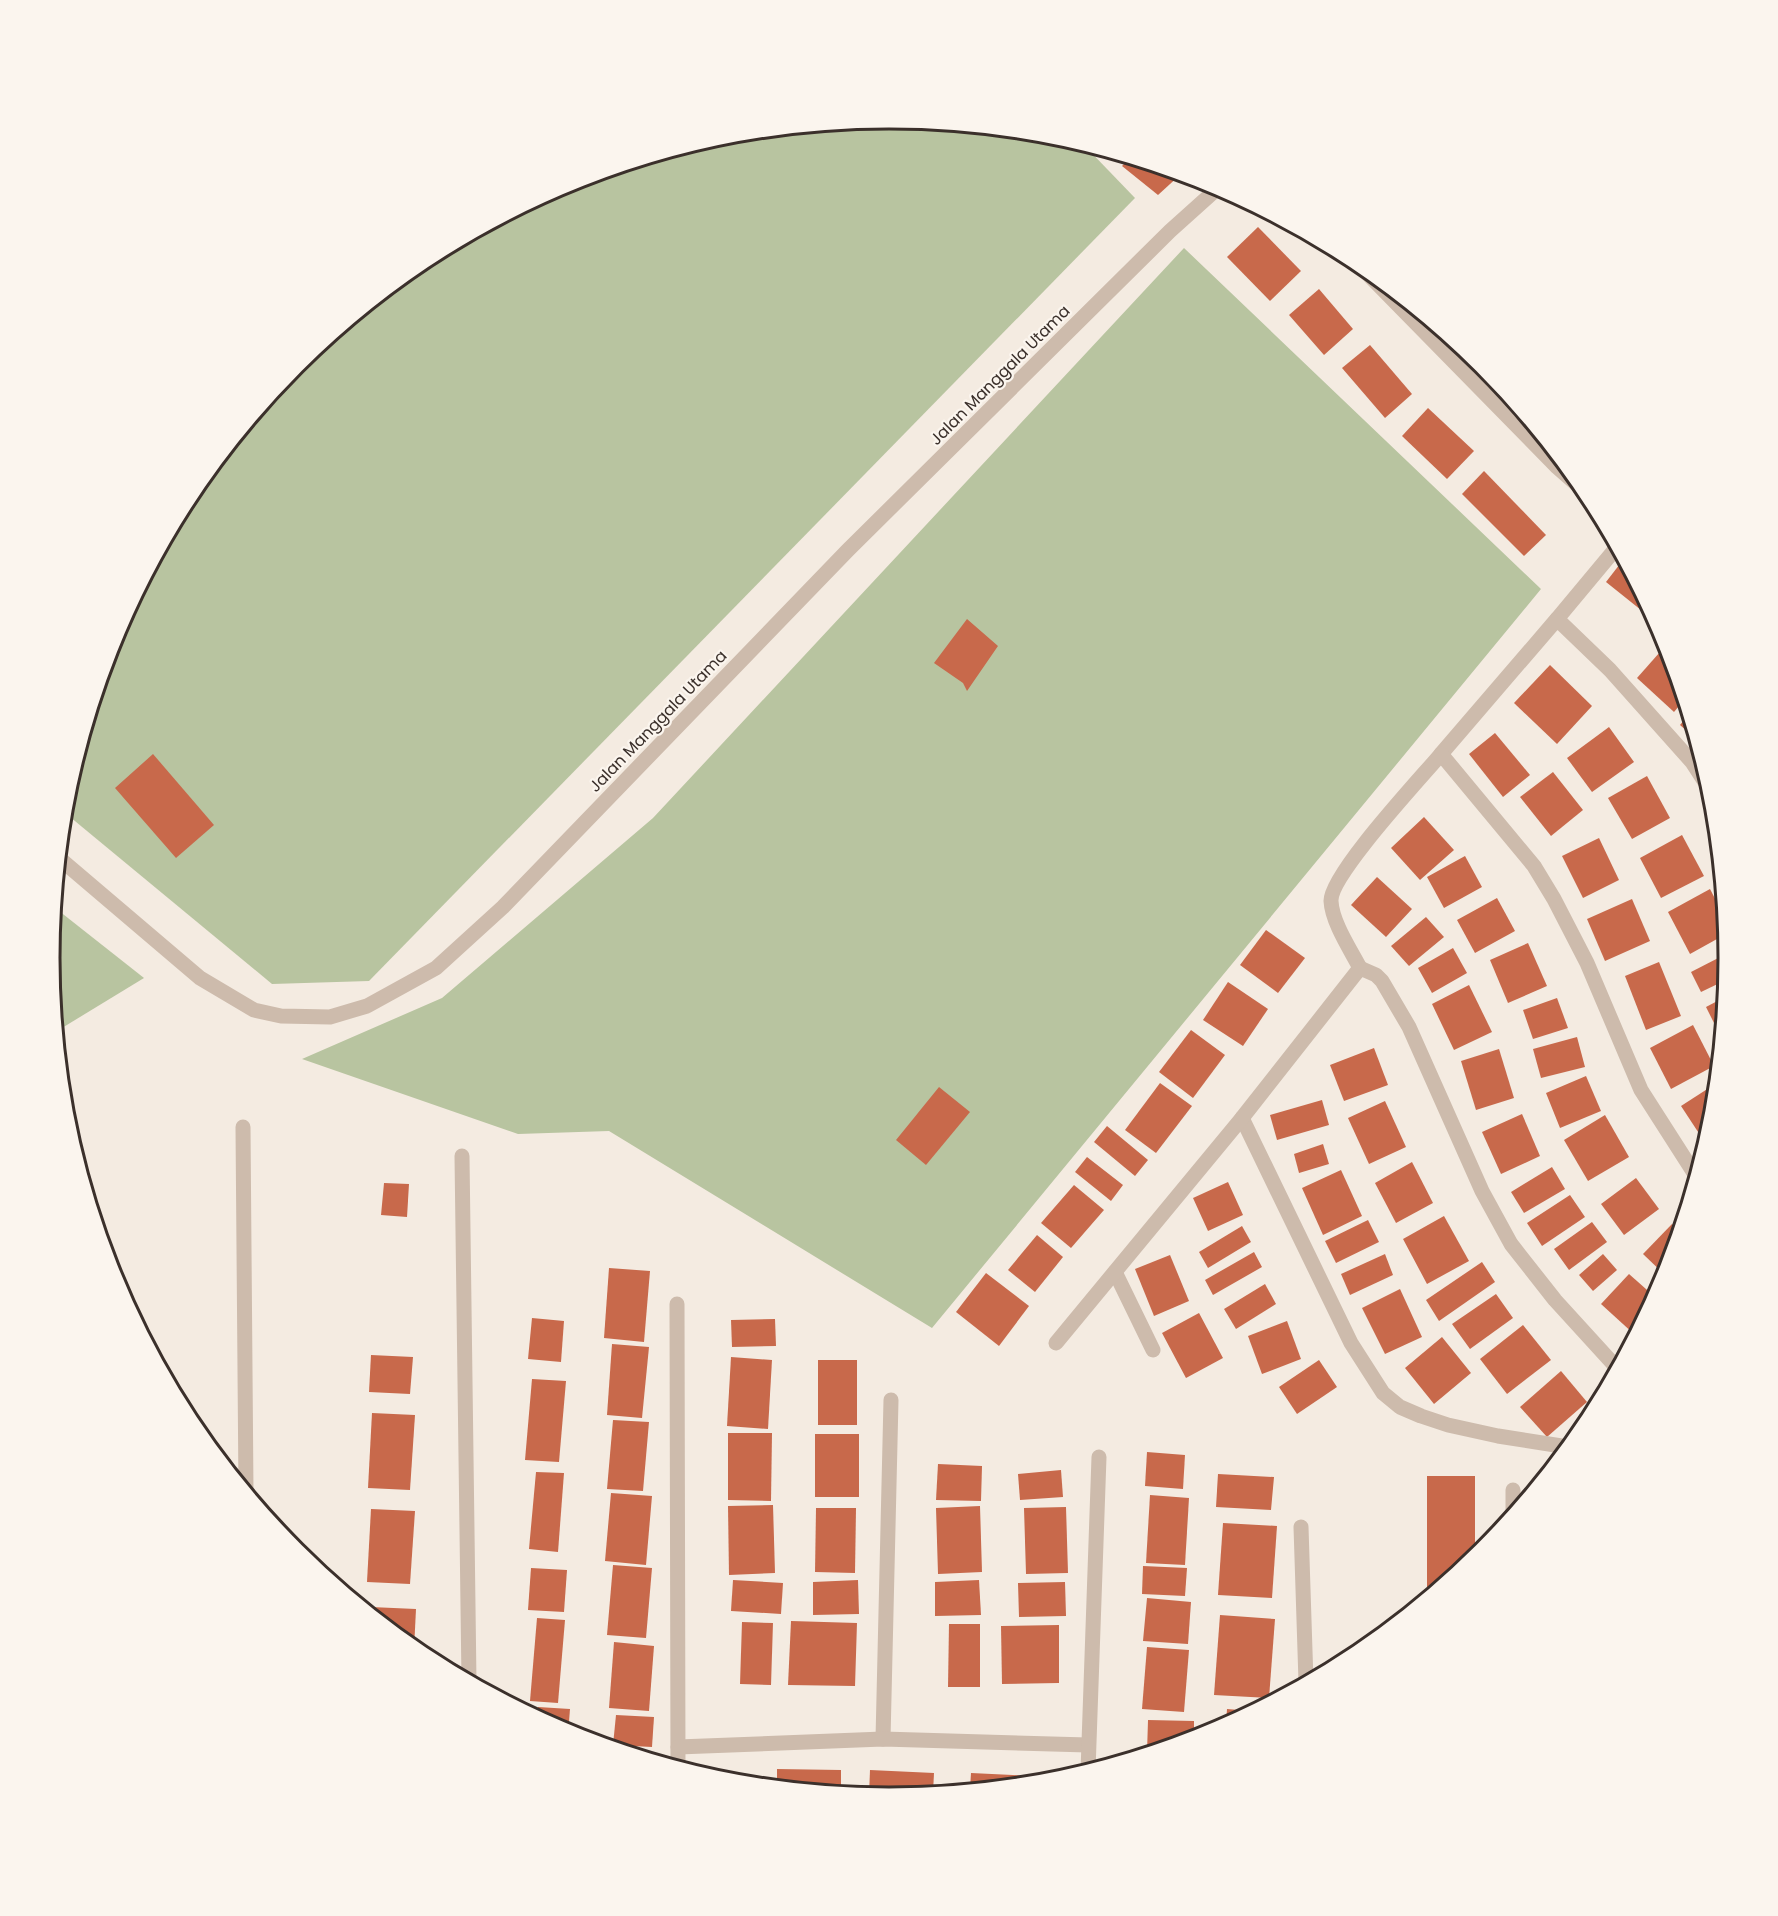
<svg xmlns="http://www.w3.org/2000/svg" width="1778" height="1916" font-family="Poppins,sans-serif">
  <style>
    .green { fill: #b8c4a0 }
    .building { fill: #c8694b }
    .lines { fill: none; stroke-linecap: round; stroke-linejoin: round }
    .minor { stroke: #cdbbac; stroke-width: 15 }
    .labels { text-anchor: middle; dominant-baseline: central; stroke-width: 4.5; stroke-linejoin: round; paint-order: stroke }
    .street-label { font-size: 16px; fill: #3b302b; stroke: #fbf5ee }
    .rim { fill: none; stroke: #3b302b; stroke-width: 3 }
  </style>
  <rect width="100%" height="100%" fill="#f4ebe1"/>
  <!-- green -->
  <g class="green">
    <polygon points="889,119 1053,135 1082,143 1135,198 369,981 272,984 64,812 66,794 114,636 191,491 296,364 423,260 568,182 726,135"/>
    <polygon points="1184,248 1541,589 932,1328 609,1131 518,1134 302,1059 442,998 653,818"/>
    <polygon points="54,907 144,978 57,1031 50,958"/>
  </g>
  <!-- building -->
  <g class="building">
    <polygon points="1130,158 1164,168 1181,174 1158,195 1122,166"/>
    <polygon points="1258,227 1301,271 1270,301 1227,257"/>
    <polygon points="1319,289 1353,329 1324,355 1289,315"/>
    <polygon points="1370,345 1412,394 1385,418 1342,368"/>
    <polygon points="1428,408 1474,451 1447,479 1402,436"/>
    <polygon points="1484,471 1546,535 1524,556 1462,494"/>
    <polygon points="1623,560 1646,603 1641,610 1606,582"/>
    <polygon points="967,619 998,646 967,691 963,683 934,663"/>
    <polygon points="1660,652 1672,663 1684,700 1674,712 1637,678"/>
    <polygon points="1550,665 1592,706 1557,744 1514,703"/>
    <polygon points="1688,715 1691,723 1695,738 1680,725"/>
    <polygon points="1609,727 1634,762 1592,792 1567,758"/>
    <polygon points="1495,733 1530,775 1503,797 1469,754"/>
    <polygon points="153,754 214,825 176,858 115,788"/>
    <polygon points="1553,772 1583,810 1551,836 1520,797"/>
    <polygon points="1647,776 1670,818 1632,839 1608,798"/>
    <polygon points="1424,817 1454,850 1420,880 1391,848"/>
    <polygon points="1682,835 1704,876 1661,898 1640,858"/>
    <polygon points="1599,838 1619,880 1583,898 1562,856"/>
    <polygon points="1465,856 1482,887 1444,908 1427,877"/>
    <polygon points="1377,877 1412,909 1386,937 1351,905"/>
    <polygon points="1710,889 1724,916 1726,934 1690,954 1668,912"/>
    <polygon points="1497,898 1515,931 1475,953 1457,920"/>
    <polygon points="1632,899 1650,941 1605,961 1587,919"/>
    <polygon points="1426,917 1444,937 1409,966 1391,946"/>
    <polygon points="1266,930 1305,958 1278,993 1240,965"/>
    <polygon points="1528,943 1547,986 1508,1003 1490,960"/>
    <polygon points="1453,948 1467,973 1432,993 1418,968"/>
    <polygon points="1728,953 1726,980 1701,992 1691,972"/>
    <polygon points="1659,962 1681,1016 1646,1030 1625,976"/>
    <polygon points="1228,982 1268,1009 1243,1046 1203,1020"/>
    <polygon points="1469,985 1492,1032 1454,1050 1432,1004"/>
    <polygon points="1725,997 1722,1029 1718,1031 1706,1007"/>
    <polygon points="1557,998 1568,1028 1533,1039 1523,1010"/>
    <polygon points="1693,1025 1714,1066 1671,1089 1650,1048"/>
    <polygon points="1191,1030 1225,1055 1193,1098 1159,1072"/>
    <polygon points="1577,1037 1585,1067 1541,1078 1533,1049"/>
    <polygon points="1374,1048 1388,1085 1344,1101 1330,1065"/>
    <polygon points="1499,1049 1514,1098 1476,1110 1461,1061"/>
    <polygon points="1586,1076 1601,1111 1560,1128 1546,1093"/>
    <polygon points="1160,1083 1192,1106 1156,1153 1125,1130"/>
    <polygon points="1712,1086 1715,1090 1712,1122 1707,1139 1704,1141 1681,1106"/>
    <polygon points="939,1087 970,1112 926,1165 896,1140"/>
    <polygon points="1322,1100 1329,1125 1277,1140 1270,1115"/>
    <polygon points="1385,1101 1406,1147 1369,1164 1348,1118"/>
    <polygon points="1522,1114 1540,1156 1501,1174 1482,1132"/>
    <polygon points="1605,1115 1629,1157 1588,1181 1564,1140"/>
    <polygon points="1107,1126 1148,1160 1135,1176 1094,1142"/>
    <polygon points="1323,1144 1329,1164 1299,1173 1294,1154"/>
    <polygon points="1087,1157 1123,1185 1111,1201 1075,1172"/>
    <polygon points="1412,1162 1433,1203 1396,1223 1375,1183"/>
    <polygon points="1552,1167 1565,1189 1524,1213 1511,1192"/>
    <polygon points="1341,1170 1362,1216 1323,1235 1302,1188"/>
    <polygon points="1636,1178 1659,1209 1624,1235 1601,1204"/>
    <polygon points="1228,1182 1243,1215 1208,1231 1193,1198"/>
    <polygon points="384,1183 409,1184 407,1217 381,1215"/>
    <polygon points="1074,1185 1104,1210 1071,1248 1041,1223"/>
    <polygon points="1570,1195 1585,1217 1542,1246 1527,1223"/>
    <polygon points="1444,1216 1469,1261 1427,1284 1403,1239"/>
    <polygon points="1368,1220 1379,1242 1336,1263 1325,1241"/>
    <polygon points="1592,1222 1607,1242 1569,1270 1554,1249"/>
    <polygon points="1672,1224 1679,1231 1666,1276 1643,1254"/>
    <polygon points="1242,1226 1251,1242 1208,1268 1199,1252"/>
    <polygon points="1037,1235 1063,1257 1035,1292 1008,1270"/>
    <polygon points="1254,1252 1262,1267 1213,1295 1205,1280"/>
    <polygon points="1385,1254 1393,1275 1350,1295 1341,1274"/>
    <polygon points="1603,1254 1617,1270 1593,1291 1579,1275"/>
    <polygon points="1170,1255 1189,1301 1154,1316 1135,1269"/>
    <polygon points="1482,1262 1495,1282 1439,1321 1426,1300"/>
    <polygon points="609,1268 650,1271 644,1342 604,1338"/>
    <polygon points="986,1273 1029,1306 999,1346 956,1312"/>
    <polygon points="1629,1274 1655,1297 1635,1335 1601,1304"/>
    <polygon points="1265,1284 1276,1304 1236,1329 1224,1309"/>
    <polygon points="1400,1289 1422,1337 1385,1354 1362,1308"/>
    <polygon points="1496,1294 1513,1318 1470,1349 1452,1324"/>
    <polygon points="1199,1313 1223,1358 1186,1378 1162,1333"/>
    <polygon points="532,1318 564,1321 561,1362 528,1359"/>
    <polygon points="775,1319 776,1346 732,1347 731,1320"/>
    <polygon points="1287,1321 1301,1359 1262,1374 1248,1336"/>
    <polygon points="1523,1325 1551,1360 1507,1394 1480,1359"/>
    <polygon points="1442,1337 1471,1373 1434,1404 1405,1368"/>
    <polygon points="612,1344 649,1347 642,1418 607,1415"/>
    <polygon points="371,1355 413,1357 410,1394 369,1392"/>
    <polygon points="731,1357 772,1360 768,1429 727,1426"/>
    <rect x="818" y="1360" width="39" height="65"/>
    <polygon points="1319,1360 1337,1387 1297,1414 1279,1387"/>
    <polygon points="1561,1371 1587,1402 1547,1437 1520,1407"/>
    <polygon points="532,1379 566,1381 559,1462 525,1460"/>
    <polygon points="372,1413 415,1415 410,1490 368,1488"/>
    <polygon points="613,1420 649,1422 643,1491 607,1489"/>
    <polygon points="728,1433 772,1433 771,1501 728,1500"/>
    <rect x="815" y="1434" width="44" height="63"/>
    <polygon points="1147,1452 1185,1455 1183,1489 1145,1486"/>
    <polygon points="938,1464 982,1466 981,1501 936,1500"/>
    <polygon points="1061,1470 1063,1497 1020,1500 1018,1474"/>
    <polygon points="536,1472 564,1473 558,1552 529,1549"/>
    <polygon points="1218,1474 1274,1477 1271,1510 1216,1507"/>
    <polygon points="1427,1476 1475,1476 1475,1558 1427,1597"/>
    <polygon points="611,1493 652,1496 646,1565 605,1561"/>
    <polygon points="1150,1495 1189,1498 1185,1565 1146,1563"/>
    <polygon points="773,1505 775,1573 729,1575 728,1506"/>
    <polygon points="980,1506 982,1572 938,1574 936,1508"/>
    <polygon points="1066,1507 1068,1573 1026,1574 1024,1508"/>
    <polygon points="816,1508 856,1508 855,1573 815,1572"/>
    <polygon points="371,1509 415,1511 410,1584 367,1582"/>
    <polygon points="1223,1523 1277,1526 1272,1598 1218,1595"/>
    <polygon points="613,1565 652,1568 646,1638 607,1635"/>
    <polygon points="1143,1566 1187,1568 1185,1596 1142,1594"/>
    <polygon points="531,1568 567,1570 564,1612 528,1610"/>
    <polygon points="733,1580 783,1583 781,1614 731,1611"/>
    <polygon points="858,1580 859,1614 813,1615 813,1582"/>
    <polygon points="979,1580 981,1615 935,1616 935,1582"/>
    <polygon points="1065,1582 1066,1616 1019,1617 1018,1583"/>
    <polygon points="1147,1598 1191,1602 1188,1644 1143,1641"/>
    <polygon points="371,1607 416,1609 414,1649 371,1614"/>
    <polygon points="1220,1615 1275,1619 1269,1698 1214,1695"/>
    <polygon points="537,1618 565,1620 558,1703 530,1701"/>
    <polygon points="791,1621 857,1623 855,1686 788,1685"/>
    <polygon points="742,1622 773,1623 771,1685 740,1684"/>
    <polygon points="949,1624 980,1624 980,1687 948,1687"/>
    <polygon points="1059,1625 1059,1683 1002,1684 1001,1626"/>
    <polygon points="614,1642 654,1646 649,1711 609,1708"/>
    <polygon points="1147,1647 1189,1650 1184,1712 1142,1709"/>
    <polygon points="538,1707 570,1709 568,1734 537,1717"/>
    <polygon points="1227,1709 1252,1711 1226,1725"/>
    <polygon points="616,1715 654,1717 652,1747 613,1745"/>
    <polygon points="1148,1720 1194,1721 1194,1739 1147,1753"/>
    <polygon points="777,1769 841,1770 841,1793 777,1786"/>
    <polygon points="870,1770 934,1773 933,1793 889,1797 869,1796"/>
    <polygon points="971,1773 1033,1776 1033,1783 970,1790"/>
  </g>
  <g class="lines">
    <!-- minor -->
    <g class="minor">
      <polyline points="1352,258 1556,466 1589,495"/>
      <polyline points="1557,619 1617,547"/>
      <polyline points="1441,754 1557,619 1610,670 1692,762 1712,793"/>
      <polyline points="59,858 200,978 254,1010 281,1016 330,1017 367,1006 436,968 503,907 848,550 1170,231 1219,187"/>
      <path d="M1360,968C1350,949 1332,922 1331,901C1330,875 1420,779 1441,754L1534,866L1554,899L1587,963L1641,1090L1696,1176"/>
      <polyline points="1242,1118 1351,1343 1383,1393 1400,1407 1421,1416 1448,1425 1498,1436 1568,1447"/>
      <polyline points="243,1127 246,1491"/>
      <polyline points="462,1156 469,1681"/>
      <polyline points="1115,1272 1153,1350"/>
      <polyline points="677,1304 678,1767"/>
      <polyline points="1056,1343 1242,1118 1360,968 1376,975 1382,981 1409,1027 1482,1191 1511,1244 1555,1300 1617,1368"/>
      <polyline points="1513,1515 1513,1490"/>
      <polyline points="1301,1527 1306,1682"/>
      <polyline points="883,1739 891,1400"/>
      <polyline points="678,1747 883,1739 1088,1745"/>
      <polyline points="1088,1771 1099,1457"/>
    </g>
  </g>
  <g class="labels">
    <!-- street labels -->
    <g class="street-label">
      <text transform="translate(1000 375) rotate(-45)">Jalan Manggala Utama</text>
      <text transform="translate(658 721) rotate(-46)">Jalan Manggala Utama</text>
    </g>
  </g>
  <!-- crop -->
  <path d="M0 0H1778V1916H0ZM60 958a829 829 0 1 1 1658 0a829 829 0 1 1-1658 0Z" fill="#fbf5ee" fill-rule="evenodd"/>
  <path class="rim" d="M60 958a829 829 0 1 1 1658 0a829 829 0 1 1-1658 0Z"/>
</svg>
